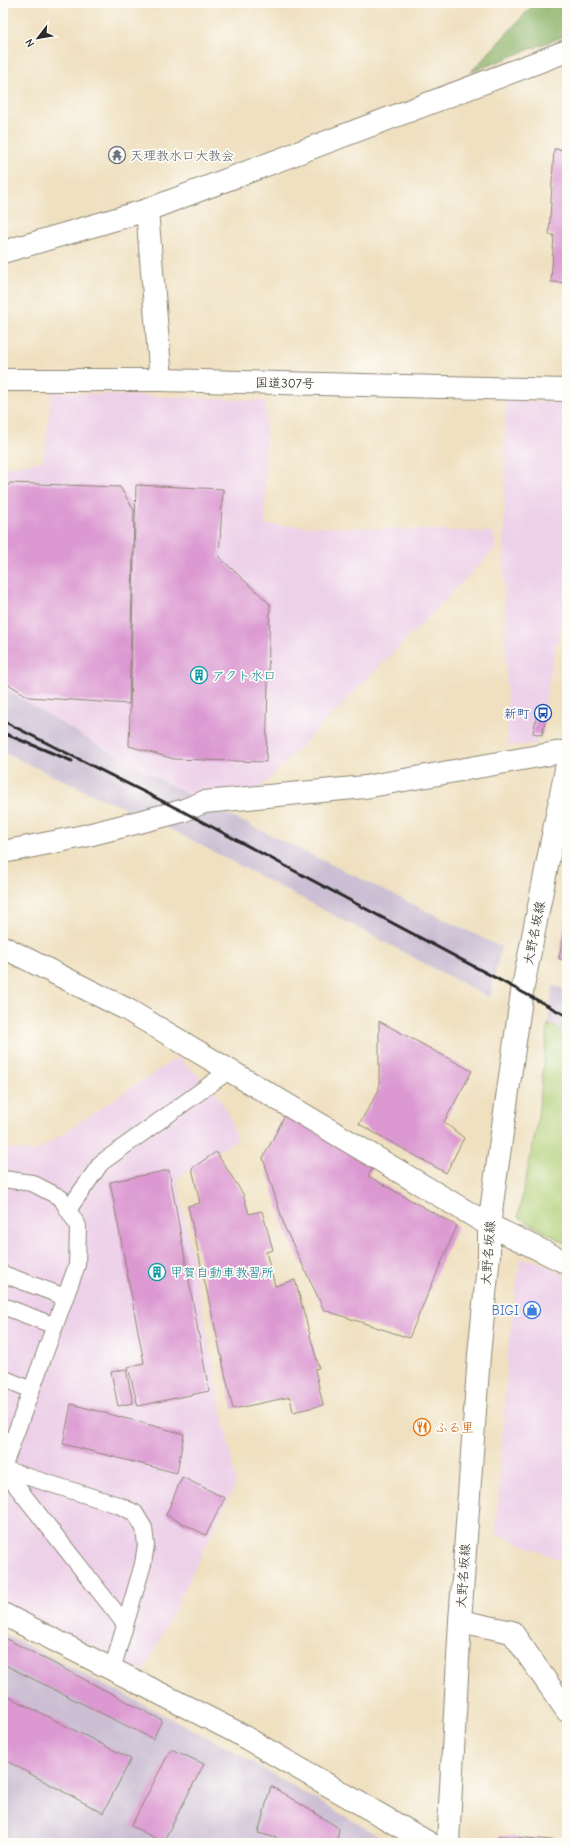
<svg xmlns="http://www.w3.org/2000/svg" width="570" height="1846" font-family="'Comic Neue','Klee One',sans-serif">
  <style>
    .built { fill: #edd1e9 }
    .industrial { fill: #ccbfd4 }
    .green { fill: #b0d078; stroke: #6e7e52 }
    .forest { fill: #8cb268; stroke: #5c6e4a }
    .building { fill: #db98d1 }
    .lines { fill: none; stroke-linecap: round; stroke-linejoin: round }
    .lane-casing { stroke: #8d8676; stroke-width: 18 }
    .street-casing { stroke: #8d8676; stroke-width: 24 }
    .secondary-casing { stroke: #8d8676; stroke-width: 24 }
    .highway-casing { stroke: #8d8676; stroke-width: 24 }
    .lane { stroke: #fff; stroke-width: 16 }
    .street { stroke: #fff; stroke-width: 22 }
    .secondary { stroke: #fff; stroke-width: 22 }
    .highway { stroke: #fff; stroke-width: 22 }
    .rail { stroke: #2b2b2b; stroke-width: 3 }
    .labels { text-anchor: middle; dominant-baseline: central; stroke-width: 3.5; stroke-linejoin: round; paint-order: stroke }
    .worship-label { font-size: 13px; fill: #5b616d; stroke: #fdfcf7; text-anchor: start }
    .street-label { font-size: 13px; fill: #2b2b2b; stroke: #fdfcf7 }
    .culture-label { font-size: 13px; fill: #0d838f; stroke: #fdfcf7; text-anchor: start }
    .transit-label { font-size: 13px; fill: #164399; stroke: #fdfcf7; text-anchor: end }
    .shop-label { font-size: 13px; fill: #366cbe; stroke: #fdfcf7; text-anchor: end }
    .food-label { font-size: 13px; fill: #c56008; stroke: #fdfcf7; text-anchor: start }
  </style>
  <rect width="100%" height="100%" fill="#fdfcf7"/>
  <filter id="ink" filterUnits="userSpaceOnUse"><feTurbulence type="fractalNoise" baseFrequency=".025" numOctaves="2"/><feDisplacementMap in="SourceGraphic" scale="8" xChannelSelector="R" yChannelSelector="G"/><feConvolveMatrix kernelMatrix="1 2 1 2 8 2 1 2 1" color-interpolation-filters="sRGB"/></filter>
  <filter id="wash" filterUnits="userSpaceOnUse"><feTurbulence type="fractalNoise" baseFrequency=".012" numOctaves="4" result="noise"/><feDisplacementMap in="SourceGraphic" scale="16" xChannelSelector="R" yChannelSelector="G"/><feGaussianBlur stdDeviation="0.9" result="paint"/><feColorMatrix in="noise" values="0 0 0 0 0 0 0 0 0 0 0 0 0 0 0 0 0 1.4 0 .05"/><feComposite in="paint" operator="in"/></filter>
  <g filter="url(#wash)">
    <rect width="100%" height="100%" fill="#efe0c0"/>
    <!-- built -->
    <g class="built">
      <polygon points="52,392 266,401 265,525 493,532 496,548 257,791 198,800 106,750 3,688 3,474 9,466 43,461"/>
      <polygon points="505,400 567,403 567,603 553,658 537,744 508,746 504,578"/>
      <polygon points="178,1057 217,1094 230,1117 236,1140 177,1178 236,1483 144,1672 3,1602 3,1148 35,1152"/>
      <polygon points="520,1259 537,1261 567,1276 567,1315 561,1339 567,1341 567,1563 496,1533 508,1351"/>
    </g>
    <!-- industrial -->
    <g class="industrial">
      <polygon points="3,688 106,750 198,800 501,947 490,998 144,815 98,797 3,752"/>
      <polygon points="553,985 567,991 567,1032 548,1022"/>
      <polygon points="3,1633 219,1743 391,1843 3,1843"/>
    </g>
    <!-- green -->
    <polygon class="green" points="548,1024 567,1033 567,1244 518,1217 537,1125"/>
    <!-- forest -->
    <polygon class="forest" points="535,3 567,3 567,35 471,72"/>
    <g id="blocks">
      <!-- building -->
      <g class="building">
        <polygon points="554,149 567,150 567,283 551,282 554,235 549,235"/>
        <polygon points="10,483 120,487 134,510 129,704 29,697 3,681 3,493"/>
        <polygon points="136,485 223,489 219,557 270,604 266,762 174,759 129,746"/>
        <polygon points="538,709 547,712 542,735 533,733"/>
        <polygon points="566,918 567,918 567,960 559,959"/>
        <polygon points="379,1021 472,1071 444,1122 464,1138 446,1173 359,1124 379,1090"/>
        <polygon points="285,1115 375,1164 368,1176 457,1226 409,1338 324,1310 285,1228 263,1158"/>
        <polygon points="216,1152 243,1194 249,1214 262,1211 273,1250 266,1252 275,1286 295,1280 319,1368 315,1369 323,1405 293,1412 290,1397 233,1409 188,1206 200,1203 192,1168"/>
        <polygon points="169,1170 209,1391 138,1406 128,1367 144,1363 110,1182"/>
        <polygon points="126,1369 133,1403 118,1406 111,1372"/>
        <polygon points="71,1404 184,1434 177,1473 63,1444"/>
        <polygon points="182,1477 225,1498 206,1535 166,1515"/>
        <polygon points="3,1637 162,1720 153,1739 3,1664"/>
        <polygon points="3,1694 131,1759 103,1813 3,1759"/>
        <polygon points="171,1749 204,1764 163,1842 131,1826"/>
        <polygon points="271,1786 339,1828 337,1843 295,1843 258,1833"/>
        <polygon points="499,1836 567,1841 567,1843 499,1843"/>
      </g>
    </g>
  </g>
  <g filter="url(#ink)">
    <use href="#blocks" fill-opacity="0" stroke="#8d8676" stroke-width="1"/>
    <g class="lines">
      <!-- lane casing -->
      <g class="lane-casing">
        <g id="lane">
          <polyline points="3,1179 32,1183 61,1198 78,1226 77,1265 3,1468"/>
          <polyline points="68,1210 101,1163 230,1070"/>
          <polyline points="3,1274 65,1297"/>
          <polyline points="3,1306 55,1326"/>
          <polyline points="3,1378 31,1390"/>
          <polyline points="3,1469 118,1505 135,1513 144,1528 146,1545 143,1564 112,1670"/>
          <polyline points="3,1469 125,1624"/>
        </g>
      </g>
      <!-- street casing -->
      <g class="street-casing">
        <g id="street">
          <polyline points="147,210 161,380"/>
          <polyline points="3,252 147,210 567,51"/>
          <polyline points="3,852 84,836 182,811 204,802 365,787 567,751"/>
          <polyline points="3,947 128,1010 489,1225 567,1263"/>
          <polyline points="3,1614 234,1731 429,1843"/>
          <polyline points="460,1621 512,1632 567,1711"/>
        </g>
      </g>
      <!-- secondary casing -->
      <g class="secondary-casing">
        <polyline id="secondary" points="448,1843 460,1621 479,1355 489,1255 489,1225 522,992 567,764"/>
      </g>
      <!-- highway casing -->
      <g class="highway-casing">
        <polyline id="highway" points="3,380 161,380 567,390"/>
      </g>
      <!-- lane -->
      <use href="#lane" class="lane"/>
      <!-- street -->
      <use href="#street" class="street"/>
      <!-- secondary -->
      <use href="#secondary" class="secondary"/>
      <!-- highway -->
      <use href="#highway" class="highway"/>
      <!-- rail -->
      <g class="rail">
        <polyline points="3,721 182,811 567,1016"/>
        <polyline points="3,733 72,761"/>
      </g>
    </g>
  </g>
  <!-- icons -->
  <defs>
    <g id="temple-ring" transform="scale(0.9)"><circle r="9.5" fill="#fdfcf7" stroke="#6b7280" stroke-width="1.5"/><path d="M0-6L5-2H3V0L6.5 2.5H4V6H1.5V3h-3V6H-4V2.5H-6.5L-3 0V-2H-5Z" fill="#6b7280"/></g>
    <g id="building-ring" transform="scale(0.9)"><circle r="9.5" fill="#fdfcf7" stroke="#0f9aa8" stroke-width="1.5"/><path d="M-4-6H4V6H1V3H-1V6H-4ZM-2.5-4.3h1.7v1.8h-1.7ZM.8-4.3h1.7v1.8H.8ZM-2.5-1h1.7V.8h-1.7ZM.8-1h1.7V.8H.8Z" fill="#0f9aa8"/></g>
    <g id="bus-ring" transform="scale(0.9)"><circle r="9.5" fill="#fdfcf7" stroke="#1a4fb4" stroke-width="1.5"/><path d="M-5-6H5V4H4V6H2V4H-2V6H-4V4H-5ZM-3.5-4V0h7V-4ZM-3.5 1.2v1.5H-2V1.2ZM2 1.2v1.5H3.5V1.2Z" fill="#1a4fb4"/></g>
    <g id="shop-ring" transform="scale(0.9)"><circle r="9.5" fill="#fdfcf7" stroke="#3f7fe0" stroke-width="1.5"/><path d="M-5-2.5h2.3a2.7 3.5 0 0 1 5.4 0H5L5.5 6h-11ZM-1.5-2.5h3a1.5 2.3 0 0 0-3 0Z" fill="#3f7fe0"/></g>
    <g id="restaurant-ring" transform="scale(0.9)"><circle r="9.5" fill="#fdfcf7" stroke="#e8710a" stroke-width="1.5"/><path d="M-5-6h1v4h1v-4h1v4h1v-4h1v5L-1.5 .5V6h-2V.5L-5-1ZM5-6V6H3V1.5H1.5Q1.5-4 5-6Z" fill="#e8710a"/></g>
  </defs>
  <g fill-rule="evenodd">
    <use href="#temple-ring" x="117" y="155"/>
    <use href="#building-ring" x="199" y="675"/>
    <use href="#bus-ring" x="543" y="713"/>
    <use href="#building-ring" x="157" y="1272"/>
    <use href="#shop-ring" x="532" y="1310"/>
    <use href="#restaurant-ring" x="422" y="1427"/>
  </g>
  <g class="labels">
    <!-- worship labels -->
    <g class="worship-label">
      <text x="130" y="155">天理教水口大教会</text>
    </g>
    <!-- street labels -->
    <g class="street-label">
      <text transform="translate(285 383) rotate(1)">国道307号</text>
      <text transform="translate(534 933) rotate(-79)">大野名坂線</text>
      <text transform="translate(488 1253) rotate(-86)">大野名坂線</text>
      <text transform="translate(463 1576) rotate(-86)">大野名坂線</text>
    </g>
    <!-- culture labels -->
    <g class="culture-label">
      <text x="212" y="675">アクト水口</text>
      <text x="170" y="1272">甲賀自動車教習所</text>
    </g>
    <!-- transit labels -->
    <g class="transit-label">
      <text x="530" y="713">新町</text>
    </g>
    <!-- shop labels -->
    <g class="shop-label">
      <text x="519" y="1310">BIGI</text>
    </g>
    <!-- food labels -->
    <g class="food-label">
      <text x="435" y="1427">ふる里</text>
    </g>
  </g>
  <!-- margin -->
  <rect width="570" height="1846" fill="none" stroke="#fdfcf7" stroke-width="16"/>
  <!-- north arrow -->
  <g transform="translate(38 38) rotate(239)" stroke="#fdfcf7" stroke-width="3" paint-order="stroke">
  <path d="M0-3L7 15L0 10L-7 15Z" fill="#2b2b2b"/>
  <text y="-6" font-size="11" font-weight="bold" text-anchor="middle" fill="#2b2b2b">N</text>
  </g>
</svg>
